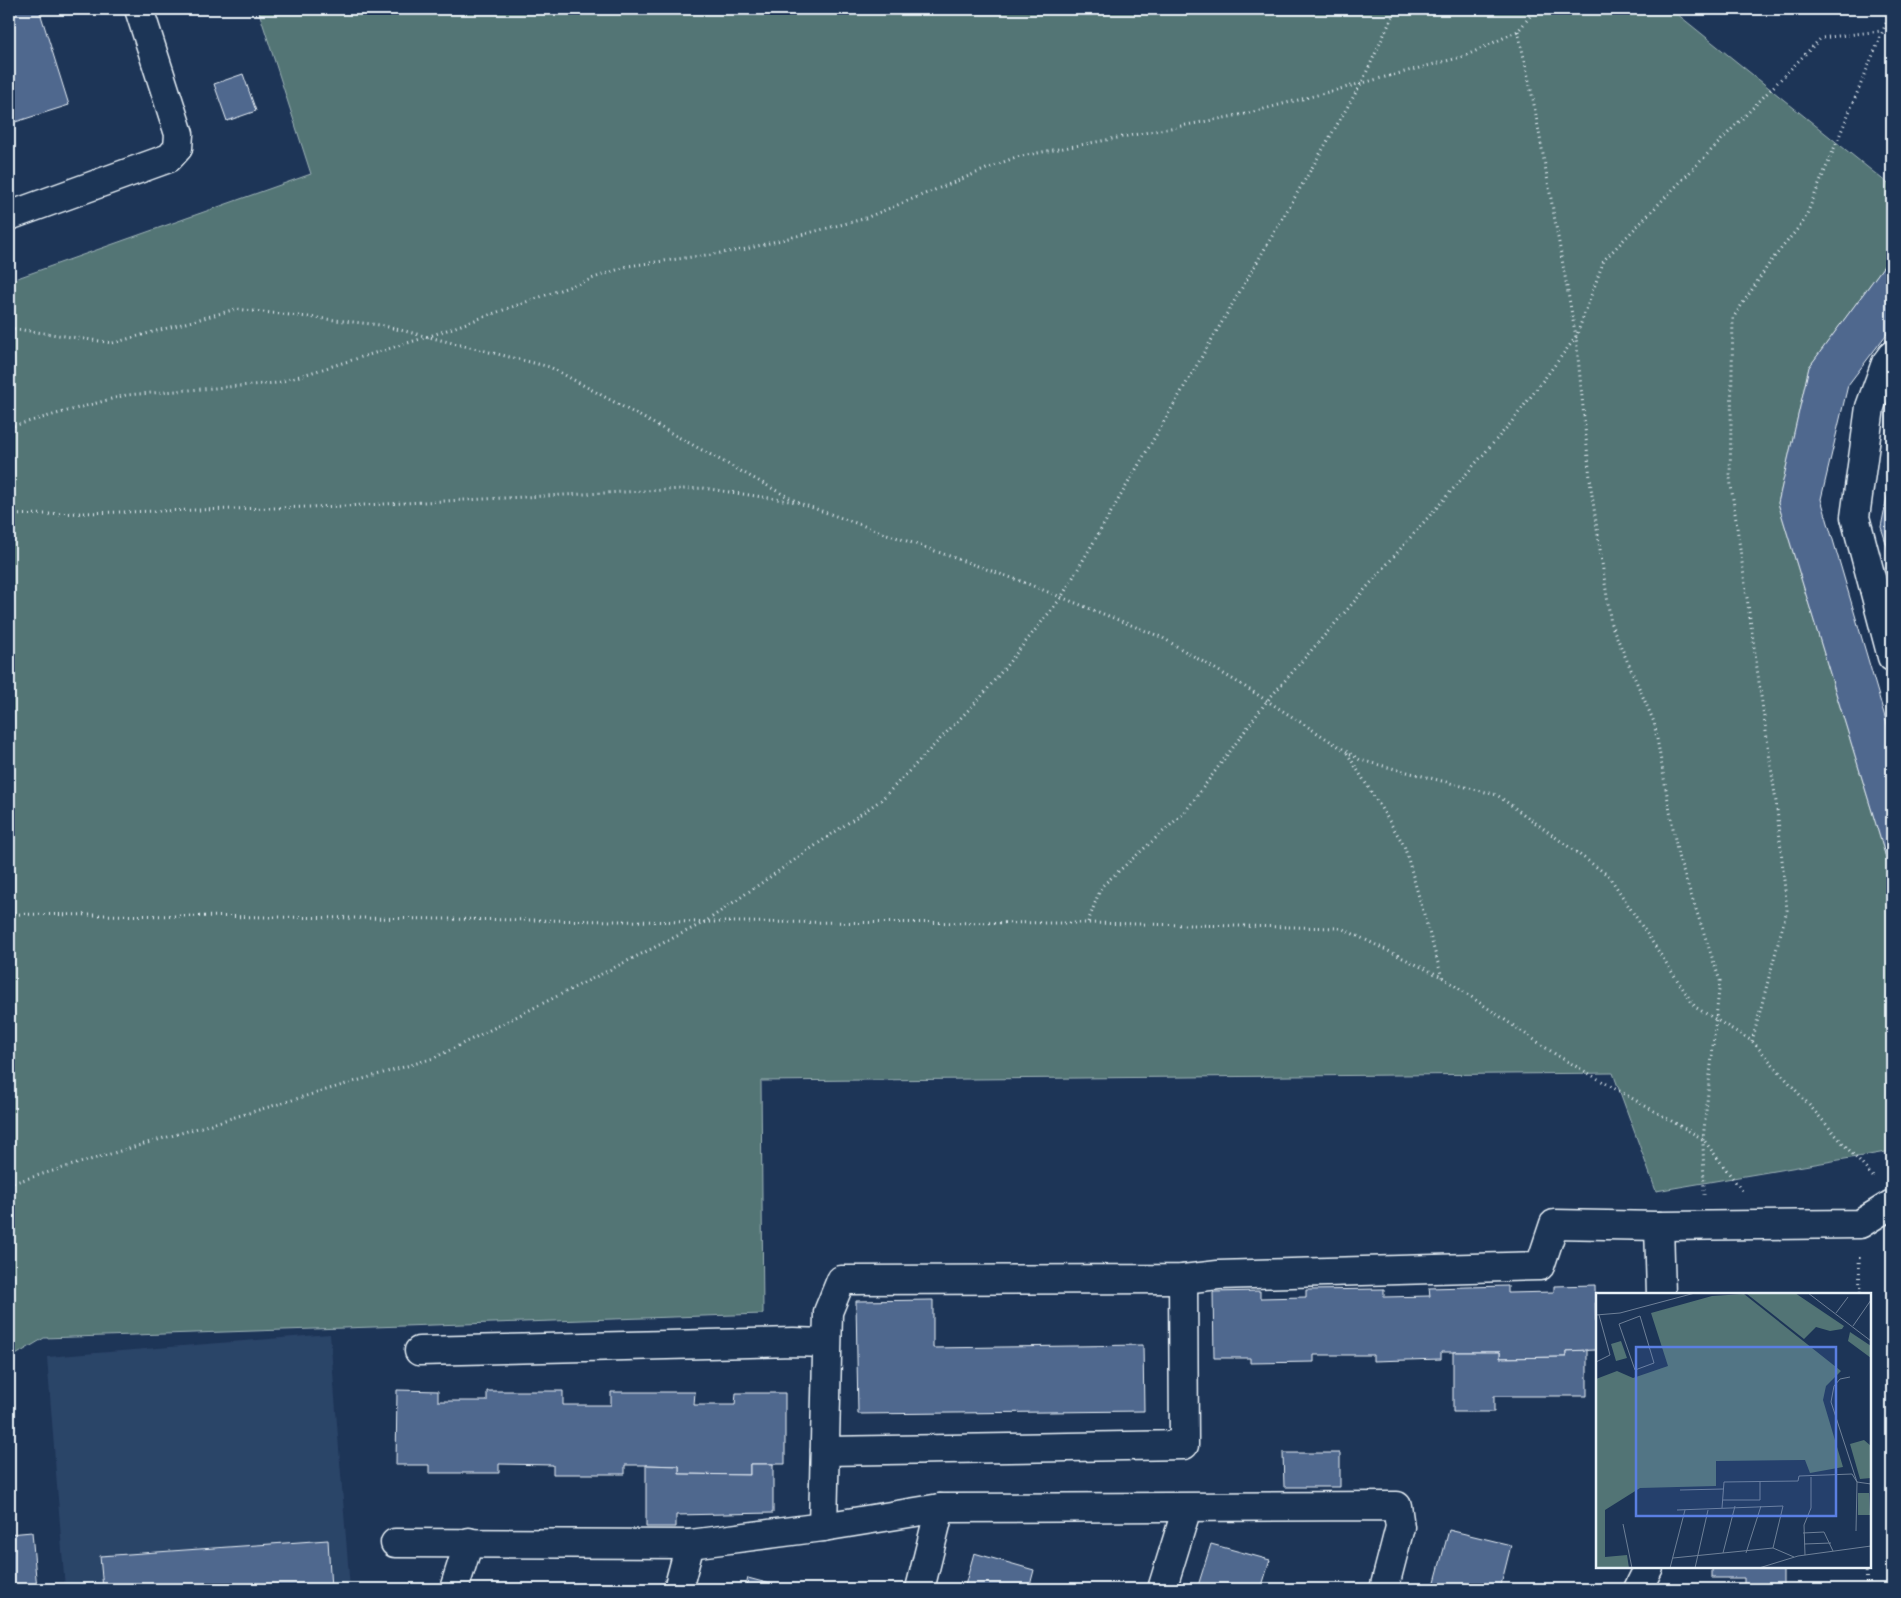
<svg xmlns="http://www.w3.org/2000/svg" width="1901" height="1598" font-family="Pangolin,sans-serif">
  <style>
    .built { fill: #2c4468 }
    .green { fill: #527475; stroke: #9db2b6 }
    .building { fill: #50678e; stroke: #e8f1f8 }
    .lines { fill: none; stroke-linecap: round; stroke-linejoin: round }
    .minor-casing { stroke: #e8f1f8; stroke-width: 31 }
    .path { stroke: #e8f1f8; stroke-width: 3; stroke-dasharray: 1 4; stroke-linecap: butt }
    .minor { stroke: #1d3557; stroke-width: 28 }
    .inset-road { fill: none; stroke: #6e8097; stroke-width: 1 }
    .view { fill: #5a7fe2; fill-opacity: 0.15; stroke: #5a7fe2; stroke-width: 2.5 }
    .inset-edge { fill: none; stroke: #e8f1f8; stroke-width: 2.5 }
  </style>
  <rect width="100%" height="100%" fill="#1d3557"/>
  <filter id="ink" filterUnits="userSpaceOnUse"><feTurbulence type="fractalNoise" baseFrequency=".02" numOctaves="2"/><feDisplacementMap in="SourceGraphic" scale="10" xChannelSelector="R" yChannelSelector="G"/><feConvolveMatrix kernelMatrix="1 2 1 2 8 2 1 2 1" color-interpolation-filters="sRGB"/></filter>
  <g filter="url(#ink)">
    <!-- built -->
    <polygon class="built" points="330,1334 350,1589 65,1589 47,1357"/>
    <!-- green -->
    <polygon class="green" points="258,9 1671,9 1892,187 1892,255 1809,367 1778,503 1892,877 1892,1151 1656,1191 1613,1073 761,1081 763,1314 44,1338 9,1359 9,281 311,174"/>
    <!-- building -->
    <g class="building">
      <polygon points="9,9 39,9 69,105 9,124"/>
      <polygon points="243,74 256,111 227,121 214,84"/>
      <polygon points="1892,255 1892,327 1848,385 1821,499 1892,741 1892,877 1778,503 1809,367"/>
      <polygon points="1892,472 1892,561 1881,527"/>
      <polygon points="1595,1285 1596,1350 1566,1351 1566,1357 1500,1358 1500,1352 1441,1352 1441,1359 1373,1361 1373,1355 1314,1355 1314,1362 1250,1363 1250,1358 1214,1358 1213,1292 1260,1291 1260,1298 1306,1297 1306,1290 1384,1289 1384,1297 1430,1296 1429,1288 1508,1286 1508,1293 1554,1292 1554,1286"/>
      <polygon points="933,1300 933,1348 1143,1345 1144,1411 858,1414 856,1301"/>
      <polygon points="1888,1327 1892,1327 1892,1443 1892,1428"/>
      <polygon points="1587,1350 1587,1396 1494,1396 1494,1412 1453,1412 1453,1352 1500,1352 1500,1358 1566,1357 1566,1351"/>
      <polygon points="397,1390 438,1391 438,1401 487,1401 487,1391 563,1391 563,1405 611,1405 611,1392 695,1392 694,1405 735,1405 736,1393 785,1393 785,1464 750,1464 750,1475 679,1474 679,1466 646,1465 625,1465 625,1474 553,1474 553,1465 499,1464 499,1473 429,1473 429,1465 396,1465"/>
      <polygon points="1283,1453 1340,1453 1340,1487 1284,1487"/>
      <polygon points="750,1464 773,1464 773,1513 676,1515 676,1527 646,1527 646,1465 679,1466 679,1474 750,1475"/>
      <polygon points="1449,1530 1511,1545 1500,1589 1433,1589"/>
      <polygon points="32,1532 37,1589 9,1589 9,1534"/>
      <polygon points="328,1540 331,1589 103,1589 100,1556"/>
      <polygon points="1211,1544 1270,1560 1261,1589 1197,1589"/>
      <polygon points="974,1553 1034,1570 1029,1589 964,1589"/>
      <polygon points="1712,1567 1783,1567 1783,1589 1744,1589 1744,1578 1712,1578"/>
      <polygon points="748,1578 789,1589 745,1589"/>
    </g>
    <g class="lines">
      <!-- minor casing -->
      <g class="minor-casing">
        <g id="minor">
          <polyline points="9,216 169,158 178,148 179,134 139,9"/>
          <polyline points="1892,355 1886,363 1870,407 1855,517 1892,657"/>
          <polyline points="1659,1226 1661,1294"/>
          <polyline points="419,1351 793,1342 826,1343"/>
          <polyline points="825,1451 1184,1445 1183,1279"/>
          <polyline points="823,1527 828,1312 841,1280 1183,1279 1218,1275 1540,1266 1554,1224 1659,1226 1860,1224 1892,1204"/>
          <polyline points="395,1543 690,1544 823,1527 940,1508 1397,1506 1400,1527 1384,1589"/>
          <polyline points="454,1589 469,1542"/>
          <polyline points="678,1589 690,1544"/>
          <polyline points="920,1589 940,1508"/>
          <polyline points="1162,1589 1187,1508"/>
          <polyline points="1638,1589 1649,1567"/>
        </g>
      </g>
      <!-- path -->
      <g class="path">
        <polyline points="1518,31 1533,99 1576,337 1591,488 1611,624 1654,722 1678,856 1720,981 1703,1139 1704,1195"/>
        <polyline points="9,328 113,343 236,309 380,325 550,367 799,503 1023,582 1161,637 1239,683 1360,760 1497,795 1609,876 1695,1007 1752,1041 1874,1178"/>
        <polyline points="9,427 126,395 277,383 427,337 628,266 742,250 863,219 1016,157 1245,114 1465,56 1518,31 1536,9"/>
        <polyline points="9,515 346,506 703,488 796,502"/>
        <polyline points="1347,753 1404,845 1442,977"/>
        <polyline points="9,914 705,922 1088,923 1341,928 1442,977 1558,1056 1703,1139 1744,1193"/>
        <polyline points="1088,922 1101,887 1185,812 1267,701 1510,424 1576,337 1604,260 1821,38 1881,31"/>
        <polyline points="1752,1041 1787,910 1777,809 1730,478 1733,318 1771,261 1804,221 1892,9"/>
        <polyline points="9,1184 434,1058 705,922 881,800 981,697 1061,598 1362,82 1396,9"/>
        <polyline points="1859,1257 1860,1294"/>
        <polyline points="1866,1567 1867,1589"/>
      </g>
      <!-- minor -->
      <use href="#minor" class="minor"/>
    </g>
  </g>
  <!-- overview -->
  <g transform="translate(1596 1293)">
    <rect width="275" height="275" fill="#1d3557"/>
    <path d="M199,0L248,33L246,36L234,38L220,34L208,46L151,1ZM148,1L245,78L230,93L227,107L247,174L214,180L209,167L120,168V193L44,195L9,217V264L31,262L33,275H0V86L21,78L37,85L72,73L55,20L116,3ZM254,39L275,53V65L252,48ZM25,48L31,65L20,68L15,51ZM268,147L275,153V185L264,186L254,151ZM262,200H273L274,222H262Z" fill="#527475"/>
    <path class="inset-road" d="M212,0L275,48M240,20L252,4M0,22L24,20L99,0M44,23L58,70L39,77L23,31ZM257,33L275,7M0,69L14,62L3,22M254,84L244,86L238,93L235,109L261,189L260,238M84,197L127,196M127,207H164V189M126,215L128,189L202,188L203,183L256,181L261,189L275,191M81,217L187,213L177,255M27,231L36,275M207,240L228,239L237,258M208,251L235,250M127,260L139,213M150,260L165,213M209,262L208,232L215,215V184M77,265L177,255L198,264M74,275L89,217M99,275L112,217M163,275L202,263L275,253"/>
    <path class="view" d="M40,54H240V223H40Z"/>
    <rect width="275" height="275" class="inset-edge"/>
  </g>
  <!-- margin -->
  <rect width="1901" height="1598" fill="none" stroke="#1d3557" stroke-width="30"/>
  <rect x="15" y="15" width="1871" height="1568" fill="none" stroke="#e8f1f8" stroke-width="2" filter="url(#ink)"/>
</svg>
